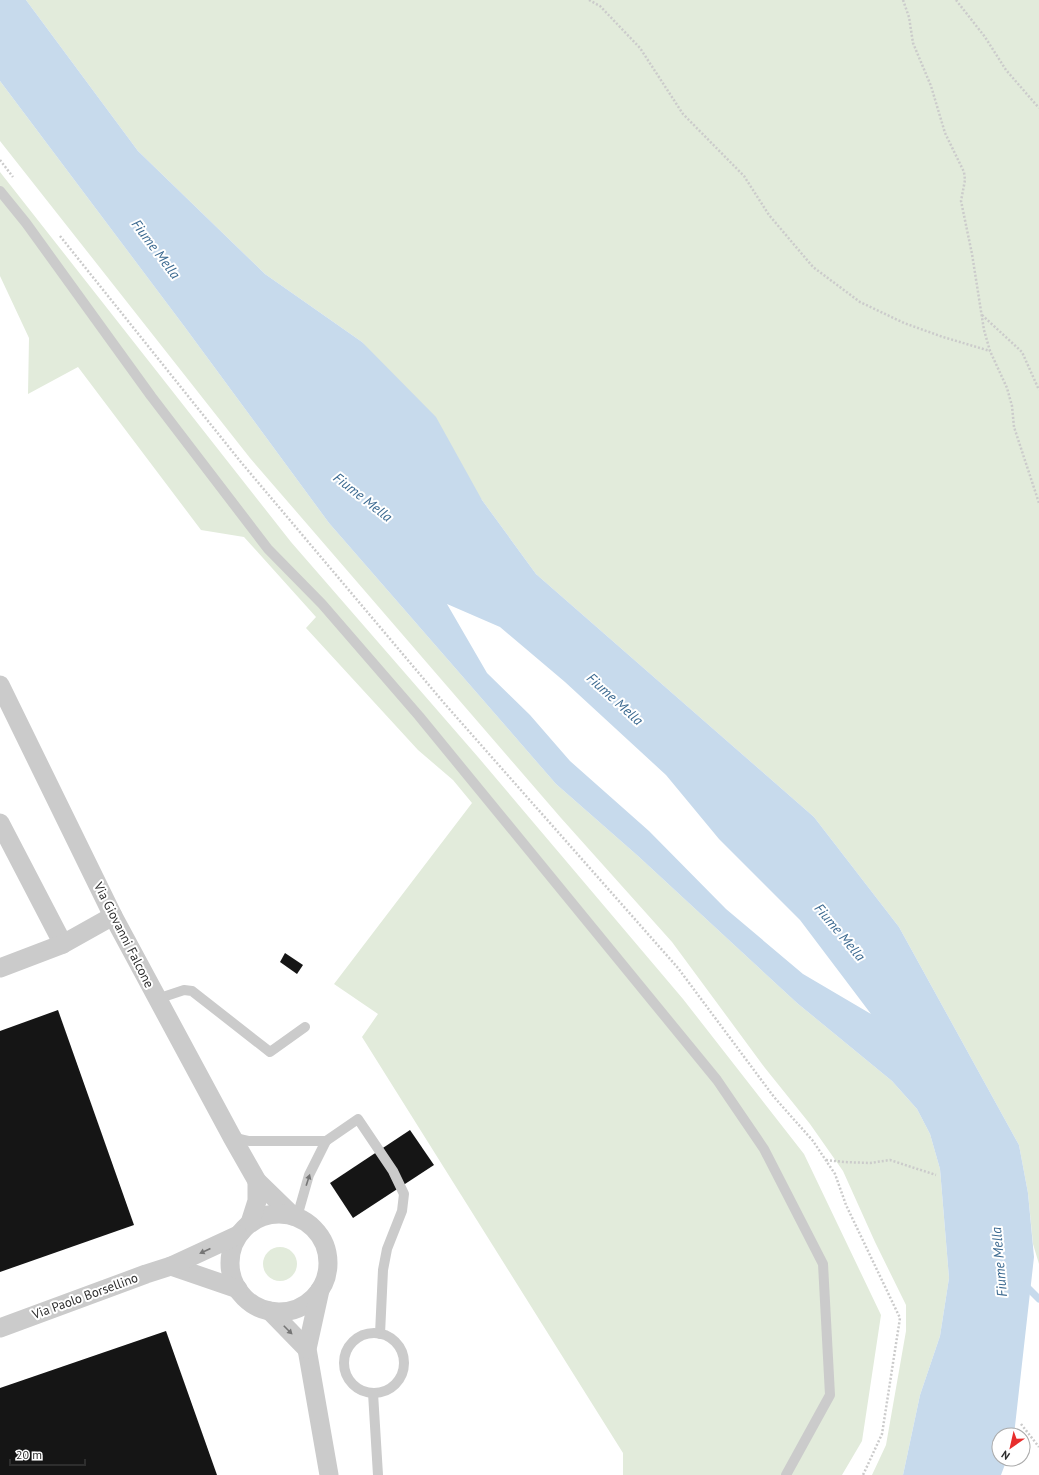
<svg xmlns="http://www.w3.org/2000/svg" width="1039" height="1475" font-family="'PT Sans',sans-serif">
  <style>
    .green { fill: #e2ebdb }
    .water { fill: #c7daec; fill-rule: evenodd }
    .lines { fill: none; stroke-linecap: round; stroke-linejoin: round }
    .stream { stroke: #c7daec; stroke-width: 7 }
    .building { fill: #151515 }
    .path { stroke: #cbcbcb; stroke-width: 2.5; stroke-dasharray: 2 2; stroke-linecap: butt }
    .service { stroke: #cbcbcb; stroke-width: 10 }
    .minor { stroke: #cbcbcb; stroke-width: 19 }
    .oneway { fill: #757575 }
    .labels { text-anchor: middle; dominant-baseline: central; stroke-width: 4; stroke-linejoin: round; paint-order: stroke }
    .street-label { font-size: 13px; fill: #2e2e2e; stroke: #fff }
    .water-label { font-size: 14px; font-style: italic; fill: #3b6990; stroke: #fff }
  </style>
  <rect width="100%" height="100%" fill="#fff"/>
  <!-- green -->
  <g class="green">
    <polygon points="26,0 1039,0 1039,1264 1033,1244 1028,1193 1019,1145 899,927 814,817 536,574 482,500 362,342 265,274 138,151"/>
    <polygon points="0,81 184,326 329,523 556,784 638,856 797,1003 892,1081 917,1109 930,1134 940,1169 949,1278 940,1336 920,1395 903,1475 872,1475 886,1445 906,1331 906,1305 875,1242 843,1171 810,1124 765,1068 672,942 561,818 250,458 0,141"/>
    <polygon points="0,172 291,542 478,757 683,999 804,1154 881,1315 862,1441 842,1475 623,1475 623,1453 362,1037 378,1014 334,984 472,803 453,780 418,750 306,628 316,617 244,537 201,530 78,367 28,394 29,338 0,276"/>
    <circle cx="280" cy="1264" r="17"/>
  </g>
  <!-- water -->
  <path class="water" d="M0,0H26L138,151L265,274L362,342L436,417L482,500L536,574L814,817L899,927L1019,1145L1028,1193L1034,1257L1014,1435H999V1459H1007L1001,1475H903L920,1395L940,1336L949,1278L940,1169L930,1134L917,1109L892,1081L797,1003L638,856L556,784L329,523L184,326L0,81ZM447,604L500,627L565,682L666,775L719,839L800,920L871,1014L803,974L726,909L649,831L570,761L530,715L487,673Z"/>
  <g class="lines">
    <!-- stream -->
    <polyline class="stream" points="1025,1285 1039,1299"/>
  </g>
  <!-- building -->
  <g class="building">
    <polygon points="285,953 303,965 297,974 280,962"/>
    <polygon points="58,1010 134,1225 0,1272 0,1031"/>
    <polygon points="410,1130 434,1165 353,1218 330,1183"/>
    <polygon points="166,1331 217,1475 0,1475 0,1388"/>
  </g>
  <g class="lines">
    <!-- path -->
    <g class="path">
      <polyline points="589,0 600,6 640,48 683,114 744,176 769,215 813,267 860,302 904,323 943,337 990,351"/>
      <polyline points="903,0 909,17 913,43 931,86 945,133 964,172 965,180 961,201 972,254 984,330 990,351 1007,388 1012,406 1014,427 1039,503"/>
      <polyline points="956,0 985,37 1006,70 1039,108"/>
      <polyline points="0,160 13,177"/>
      <polyline points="60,236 240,461 444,703 678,968 774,1097 813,1141 835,1174 846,1205 900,1318 882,1434 863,1475"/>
      <polyline points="982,315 1022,352 1039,390"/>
      <polyline points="826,1160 844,1162 870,1163 890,1160 936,1175"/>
      <polyline points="1021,1424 1039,1447"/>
    </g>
    <!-- service -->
    <g class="service">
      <polyline points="0,191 26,223 151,396 268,549 322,604 419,716 717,1080 764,1149 823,1264 830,1395 786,1475"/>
      <polyline points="157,999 184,990 192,991 270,1052 305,1027"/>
      <polyline points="232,1137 249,1141 326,1141 358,1119 393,1171 404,1194 402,1211 387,1249 383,1270 380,1334"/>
      <polyline points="297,1217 309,1175 326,1141"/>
      <circle cx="374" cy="1363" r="30"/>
      <polyline points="373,1393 378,1475"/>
    </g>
    <!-- minor -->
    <g class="minor">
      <polyline points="0,685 113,916 232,1137 257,1181 293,1216"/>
      <polyline points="0,823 63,944"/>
      <polyline points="0,968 63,944 113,916"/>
      <circle cx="279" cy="1263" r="49"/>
      <polyline points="250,1223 257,1201 257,1181"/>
      <polyline points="171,1266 238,1289"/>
      <polyline points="320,1290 307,1349 329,1475"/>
      <polyline points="270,1311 307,1349"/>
      <polyline points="0,1328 146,1274 171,1266 238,1235"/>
    </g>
  </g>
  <!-- one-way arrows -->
  <defs><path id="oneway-solid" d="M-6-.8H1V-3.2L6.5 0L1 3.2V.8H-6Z"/></defs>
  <g class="oneway">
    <use href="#oneway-solid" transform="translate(308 1180) rotate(-72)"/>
    <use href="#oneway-solid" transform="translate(205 1251) rotate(155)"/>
    <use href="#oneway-solid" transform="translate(288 1330) rotate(45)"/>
  </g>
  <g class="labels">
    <!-- street labels -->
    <g class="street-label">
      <text transform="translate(124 935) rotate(63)">Via Giovanni Falcone</text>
      <text transform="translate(85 1296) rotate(-20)">Via Paolo Borsellino</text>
    </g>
    <!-- water labels -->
    <g class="water-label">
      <text transform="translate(156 249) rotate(53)">Fiume Mella</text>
      <text transform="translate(363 497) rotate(38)">Fiume Mella</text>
      <text transform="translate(615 699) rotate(42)">Fiume Mella</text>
      <text transform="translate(840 932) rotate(50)">Fiume Mella</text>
      <text transform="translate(999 1262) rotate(-95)">Fiume Mella</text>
    </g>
  </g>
  <!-- north arrow -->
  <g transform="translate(1011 1447) rotate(214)"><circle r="19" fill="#ffffff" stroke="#ababab"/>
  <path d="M0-3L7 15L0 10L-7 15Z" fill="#e72e2d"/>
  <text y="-6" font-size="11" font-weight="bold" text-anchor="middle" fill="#2e2e2e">N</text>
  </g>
  <!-- scale -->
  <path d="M10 1459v6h75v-6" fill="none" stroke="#2e2e2e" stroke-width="2"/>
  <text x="16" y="1459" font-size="12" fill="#2e2e2e" stroke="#ffffff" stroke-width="3" paint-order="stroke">20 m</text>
</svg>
